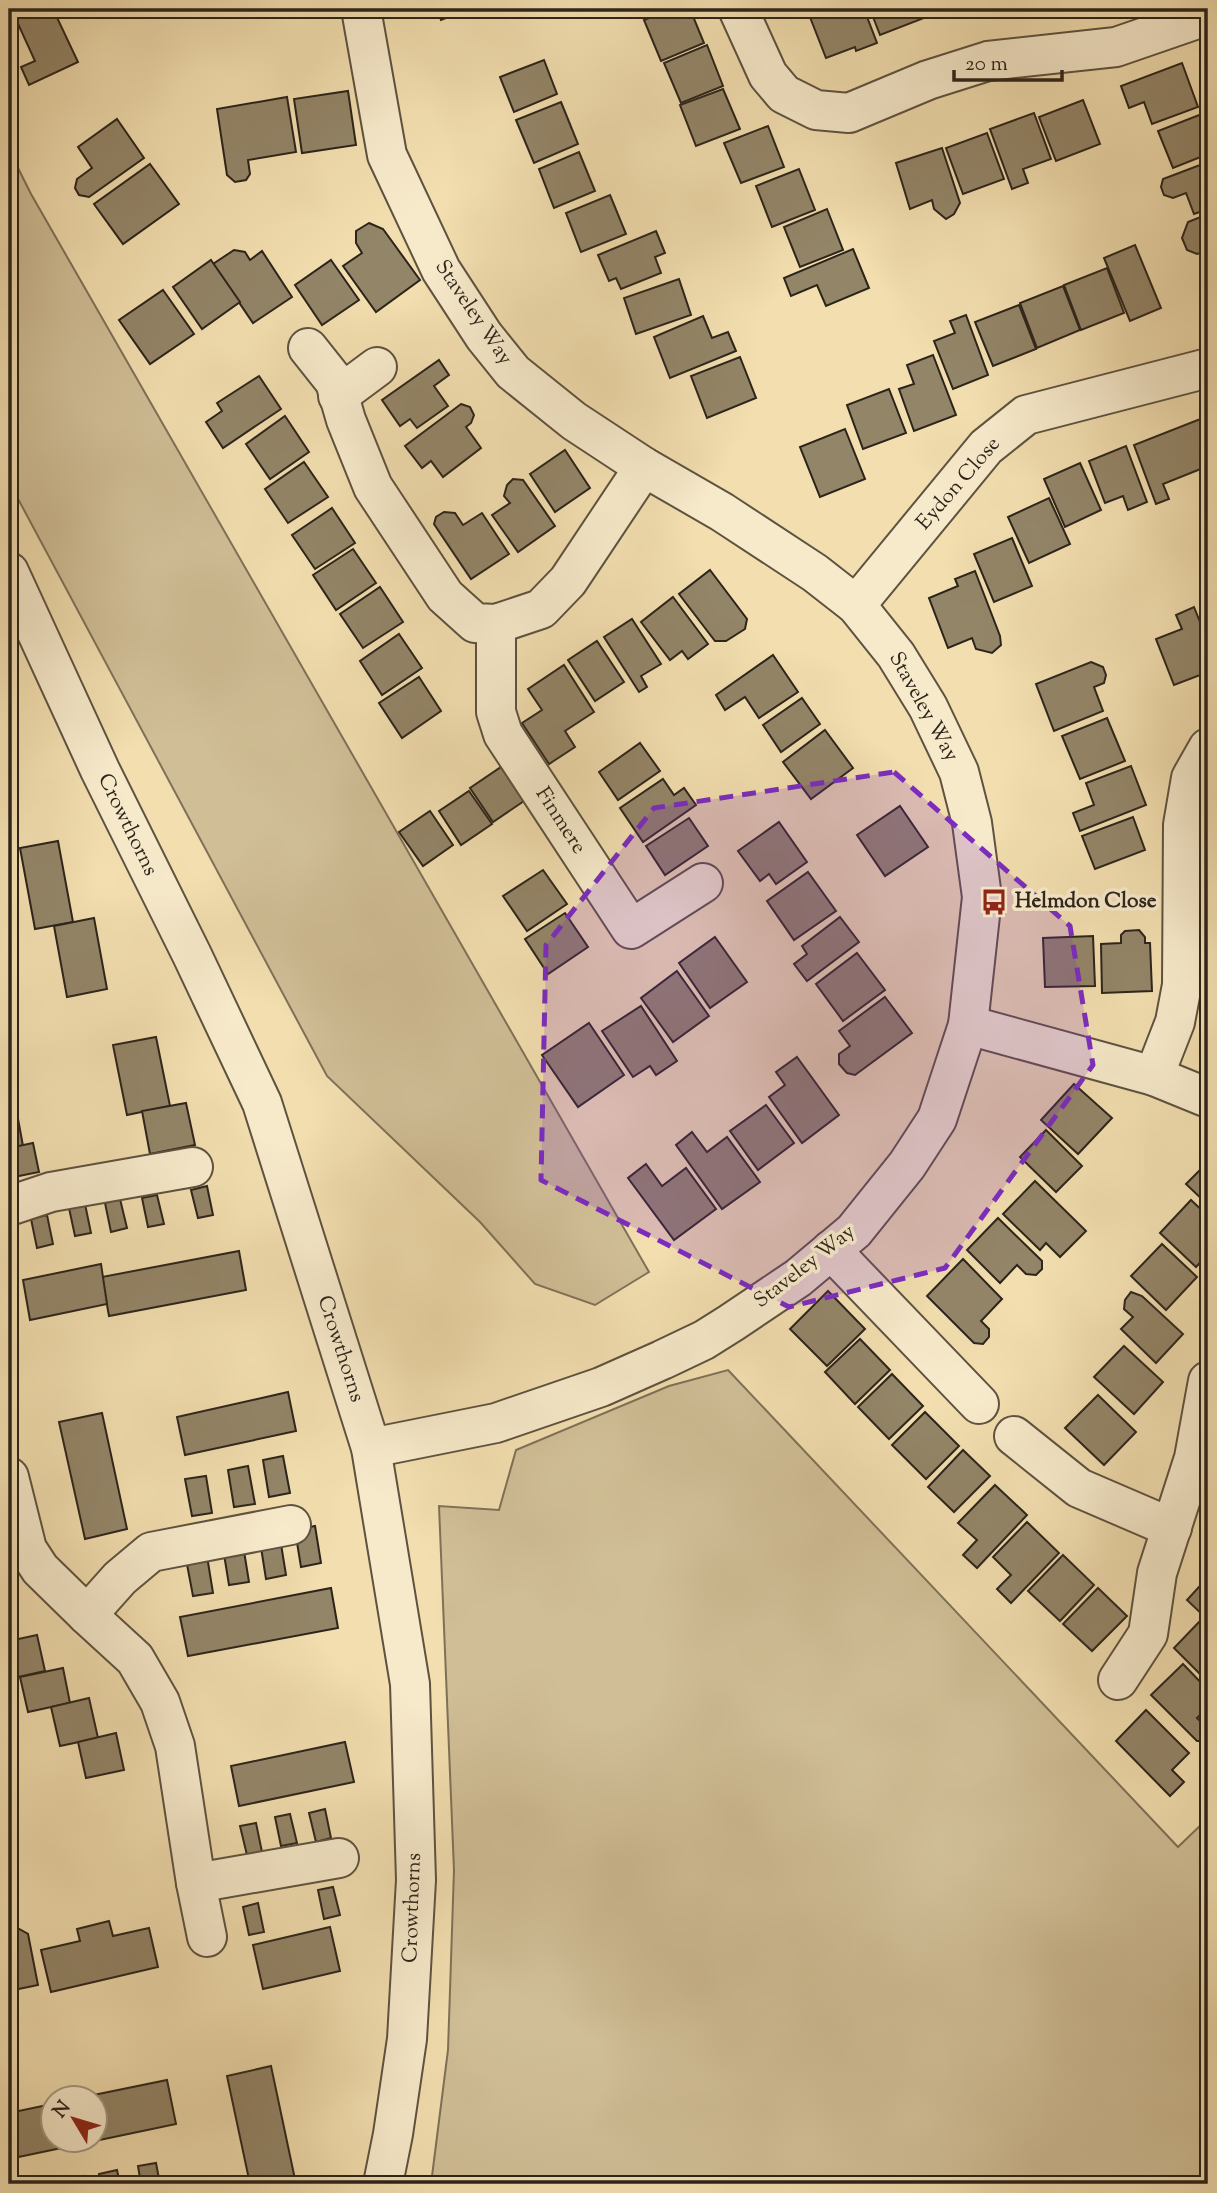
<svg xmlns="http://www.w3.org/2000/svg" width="1217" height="2193" font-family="'Sorts Mill Goudy',serif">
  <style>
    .green { fill: #d0be96; stroke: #7e7158; stroke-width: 2 }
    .building { fill: #938568; stroke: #2c241b; stroke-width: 2 }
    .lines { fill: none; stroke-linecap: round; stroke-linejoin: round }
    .minor-casing { stroke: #5e5240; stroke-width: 42 }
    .minor { stroke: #f7eacb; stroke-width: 38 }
    .marked { fill: #7b2cbf; fill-opacity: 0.2; stroke: #7b2cbf; stroke-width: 5; stroke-dasharray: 14 9; stroke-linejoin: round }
    .labels { text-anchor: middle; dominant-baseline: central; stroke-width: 7; stroke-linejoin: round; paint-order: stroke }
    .street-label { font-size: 21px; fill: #2c241b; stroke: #f7eacb }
    .poi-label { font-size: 21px; font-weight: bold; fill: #2c241b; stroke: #f7eacb; text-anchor: start }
  </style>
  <rect width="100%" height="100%" fill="#f2deaf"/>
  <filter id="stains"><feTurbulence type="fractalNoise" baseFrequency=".00286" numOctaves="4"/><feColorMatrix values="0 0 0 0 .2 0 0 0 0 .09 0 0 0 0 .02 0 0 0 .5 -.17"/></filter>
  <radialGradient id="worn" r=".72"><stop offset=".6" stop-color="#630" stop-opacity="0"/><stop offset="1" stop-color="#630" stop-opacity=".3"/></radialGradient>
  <!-- green -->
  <g class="green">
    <polygon points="9,150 31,194 649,1272 595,1305 535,1284 480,1222 327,1076 9,482"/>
    <polygon points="728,1370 1178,1847 1208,1818 1208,2184 431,2184 448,2050 454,1870 439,1506 499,1510 516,1450 669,1386"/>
  </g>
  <!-- building -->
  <g class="building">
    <polygon points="28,9 53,9 78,62 29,85 21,67 35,61 14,15"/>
    <polygon points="437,9 469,9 441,20"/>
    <polygon points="672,9 690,9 704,43 661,61 644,20"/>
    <polygon points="815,9 864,9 877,43 856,51 855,47 826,58 808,12"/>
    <polygon points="870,9 921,9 924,18 880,35"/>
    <polygon points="707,45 723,86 681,103 664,63"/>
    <polygon points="544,60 557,94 514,112 500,77"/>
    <polygon points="1182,63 1198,107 1152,124 1144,102 1129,108 1121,86"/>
    <polygon points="723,89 740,129 696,146 680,105"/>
    <polygon points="348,91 356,145 302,153 294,99"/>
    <polygon points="287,97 296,152 248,160 250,174 246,180 235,182 227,175 217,109"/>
    <polygon points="1083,100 1100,144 1056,161 1039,117"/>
    <polygon points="561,102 578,144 534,163 516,120"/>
    <polygon points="1207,112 1208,154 1173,168 1158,131"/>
    <polygon points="1034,113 1051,159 1023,169 1028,183 1012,189 990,129"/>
    <polygon points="117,119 144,158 89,197 79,195 75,188 77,179 92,168 78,147"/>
    <polygon points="768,126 784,167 741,183 724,143"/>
    <polygon points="987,133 1004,179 963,194 946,148"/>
    <polygon points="942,148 960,203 954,214 946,219 934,209 932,200 910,209 896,163"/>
    <polygon points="579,152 595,191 554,208 539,169"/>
    <polygon points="1208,162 1208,209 1194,214 1186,193 1173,198 1164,195 1161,187 1163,179"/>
    <polygon points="150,164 179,204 123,244 94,204"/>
    <polygon points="799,169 815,210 772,227 756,186"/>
    <polygon points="610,195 626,234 581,252 566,213"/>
    <polygon points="827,209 843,250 800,267 784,227"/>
    <polygon points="1208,214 1208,262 1204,252 1197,254 1187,250 1182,238 1188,222"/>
    <polygon points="369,223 383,229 420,280 376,312 343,266 362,253 356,243 356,231"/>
    <polygon points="656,231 665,253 655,257 661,273 621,289 616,278 609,281 598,255"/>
    <polygon points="1135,245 1161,308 1130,321 1104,258"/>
    <polygon points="853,249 869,288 826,306 817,285 791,296 784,278"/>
    <polygon points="234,250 245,252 250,260 262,251 292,297 253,323 213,264"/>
    <polygon points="211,260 240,302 202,329 173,287"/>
    <polygon points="331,260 359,300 322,325 295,285"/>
    <polygon points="1107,268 1124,313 1081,330 1064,285"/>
    <polygon points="679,279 691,315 636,334 624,298"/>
    <polygon points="1063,286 1080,330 1037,348 1020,303"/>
    <polygon points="163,290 194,334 150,364 119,320"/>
    <polygon points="1019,305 1036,349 993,366 975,322"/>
    <polygon points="966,315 988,375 953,389 934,341 955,333 950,321"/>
    <polygon points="703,316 712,338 728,332 736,351 670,378 654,337"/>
    <polygon points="933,355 956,415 914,431 899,389 914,384 907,365"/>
    <polygon points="740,357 756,398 707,418 691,376"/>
    <polygon points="439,360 449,375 434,386 448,406 417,428 410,419 400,426 382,400"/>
    <polygon points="259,376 281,409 223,448 206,422 222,411 217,403"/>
    <polygon points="889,389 906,433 863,449 847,405"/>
    <polygon points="461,404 470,407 474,415 471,423 466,427 481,448 443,477 431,461 422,468 405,446"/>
    <polygon points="285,416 309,452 270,479 246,444"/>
    <polygon points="1208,416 1208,466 1163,484 1169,499 1156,504 1134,445"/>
    <polygon points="845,429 865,479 820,497 800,447"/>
    <polygon points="1126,446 1147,502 1128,510 1123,496 1105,503 1089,461"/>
    <polygon points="565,450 590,488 555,512 530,474"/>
    <polygon points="304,462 328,497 288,523 265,489"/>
    <polygon points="1080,463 1101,510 1065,527 1044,479"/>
    <polygon points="513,479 523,480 555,526 518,552 492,515 510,503 504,496 507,485"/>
    <polygon points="1049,498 1070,544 1029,563 1008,517"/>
    <polygon points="332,508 355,543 315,569 292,535"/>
    <polygon points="444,512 455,513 463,525 482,513 509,554 471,579 434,524 436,517"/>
    <polygon points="1012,538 1032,586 994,602 974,554"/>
    <polygon points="353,549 376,583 336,610 313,575"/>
    <polygon points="710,570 747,619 745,629 726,641 715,641 679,594"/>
    <polygon points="975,571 1000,636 1001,645 992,653 976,649 972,638 948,648 929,598 958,586 955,579"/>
    <polygon points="380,587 403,622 363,648 340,614"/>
    <polygon points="673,597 708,644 688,659 682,651 670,660 641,622"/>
    <polygon points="1194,607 1208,642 1208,672 1174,685 1156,639 1182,629 1176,615"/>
    <polygon points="632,619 661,664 641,676 647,687 639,692 604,637"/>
    <polygon points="399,634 422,668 382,695 360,661"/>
    <polygon points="597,641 624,682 595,701 568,660"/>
    <polygon points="773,655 798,692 759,718 745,697 725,710 716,695"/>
    <polygon points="1091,662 1103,667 1106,675 1104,683 1094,687 1103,711 1054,731 1036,684"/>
    <polygon points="564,665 594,712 565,731 575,747 549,764 522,723 542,710 528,689"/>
    <polygon points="419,677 441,711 402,738 379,703"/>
    <polygon points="802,698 820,724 781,752 763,725"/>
    <polygon points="1107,718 1125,761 1080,779 1062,736"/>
    <polygon points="825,730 853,768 811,799 783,762"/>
    <polygon points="640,743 660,771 618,800 599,772"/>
    <polygon points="1131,766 1146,805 1080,831 1073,813 1094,805 1086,783"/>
    <polygon points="501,767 524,801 493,822 470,788"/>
    <polygon points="663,779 674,795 684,788 696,805 643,842 620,808"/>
    <polygon points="469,791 492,824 461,845 439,811"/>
    <polygon points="900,806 928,847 885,876 857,835"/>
    <polygon points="430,811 453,845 423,866 399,832"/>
    <polygon points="1133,817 1145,850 1095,869 1082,836"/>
    <polygon points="689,818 708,846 665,875 646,846"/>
    <polygon points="779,822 807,862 776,884 769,874 760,881 738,851"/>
    <polygon points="58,841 73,922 35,929 20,848"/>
    <polygon points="543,870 567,904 527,931 503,896"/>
    <polygon points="808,872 836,911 794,940 767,901"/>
    <polygon points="565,913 588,947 548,974 525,939"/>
    <polygon points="840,917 859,942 807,981 794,964 807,954 802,946"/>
    <polygon points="94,918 107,989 67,997 54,926"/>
    <polygon points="1139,930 1145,937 1145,943 1150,943 1152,991 1102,993 1101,944 1121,943 1121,935 1125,931"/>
    <polygon points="1093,936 1095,986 1045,987 1043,938"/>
    <polygon points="715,937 747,982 710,1008 679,963"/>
    <polygon points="857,953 885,990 843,1021 816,984"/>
    <polygon points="677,971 709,1016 673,1042 641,998"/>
    <polygon points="885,997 912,1033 855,1075 847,1073 839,1064 839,1054 850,1046 839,1031"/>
    <polygon points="641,1006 677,1061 656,1075 650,1066 633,1077 602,1031"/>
    <polygon points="589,1023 624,1075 578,1107 542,1055"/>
    <polygon points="156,1037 170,1106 127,1115 113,1045"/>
    <polygon points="797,1057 839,1115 802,1143 769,1097 785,1085 776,1072"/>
    <polygon points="9,1070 23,1146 9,1148"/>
    <polygon points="1074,1084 1112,1118 1078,1154 1041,1120"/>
    <polygon points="186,1103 195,1145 150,1154 142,1111"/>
    <polygon points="766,1105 794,1143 758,1170 730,1131"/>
    <polygon points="1046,1130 1082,1166 1056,1192 1020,1157"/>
    <polygon points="692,1132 707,1152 727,1137 760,1182 722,1209 676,1145"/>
    <polygon points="33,1143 39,1172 9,1178 9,1148"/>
    <polygon points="1208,1162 1208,1205 1186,1184"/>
    <polygon points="646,1164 662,1186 686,1168 716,1209 674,1240 628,1178"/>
    <polygon points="1035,1181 1086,1231 1060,1257 1046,1243 1040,1250 1003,1214"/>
    <polygon points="207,1186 213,1215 198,1218 191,1190"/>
    <polygon points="157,1195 164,1224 148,1227 142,1198"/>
    <polygon points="120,1199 127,1228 111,1232 105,1203"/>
    <polygon points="1191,1200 1208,1216 1208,1254 1196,1267 1160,1233"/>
    <polygon points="85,1204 91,1233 75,1236 69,1208"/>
    <polygon points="47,1215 53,1244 37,1248 31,1219"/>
    <polygon points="998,1218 1042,1261 1042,1269 1036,1275 1026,1274 1017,1265 1000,1283 967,1250"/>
    <polygon points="1162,1244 1197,1277 1166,1310 1131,1276"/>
    <polygon points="239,1251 246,1290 109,1316 102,1277"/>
    <polygon points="963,1259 1002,1299 981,1321 989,1329 989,1337 983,1344 974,1343 927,1296"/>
    <polygon points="101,1264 107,1304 30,1320 23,1280"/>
    <polygon points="828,1291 865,1329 827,1366 790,1329"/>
    <polygon points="1131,1292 1142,1296 1183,1334 1156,1363 1121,1329 1133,1317 1124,1309 1125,1300"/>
    <polygon points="860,1339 890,1370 855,1404 825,1372"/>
    <polygon points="1124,1346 1163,1382 1134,1414 1094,1377"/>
    <polygon points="892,1374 923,1406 889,1439 858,1407"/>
    <polygon points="288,1392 296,1431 185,1455 177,1417"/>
    <polygon points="1098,1395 1136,1432 1104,1465 1065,1428"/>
    <polygon points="925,1412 959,1446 926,1479 892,1445"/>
    <polygon points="102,1413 127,1529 85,1539 59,1422"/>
    <polygon points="963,1450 990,1476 954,1512 928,1487"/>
    <polygon points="283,1456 290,1493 269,1497 263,1460"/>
    <polygon points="248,1466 255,1504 234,1507 228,1470"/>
    <polygon points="206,1476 212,1513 192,1516 185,1479"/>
    <polygon points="995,1485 1027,1515 977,1568 963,1555 977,1540 958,1523"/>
    <polygon points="1027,1522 1059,1553 1011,1603 997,1589 1011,1575 993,1557"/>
    <polygon points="315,1526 321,1563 301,1567 295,1530"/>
    <polygon points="280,1538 286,1575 266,1579 260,1541"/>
    <polygon points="243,1545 249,1582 229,1585 223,1548"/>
    <polygon points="1063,1555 1094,1585 1060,1621 1028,1591"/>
    <polygon points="207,1556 213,1593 193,1596 186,1559"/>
    <polygon points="1208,1577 1208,1620 1187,1600"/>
    <polygon points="331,1588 338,1628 188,1656 180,1617"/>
    <polygon points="1098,1588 1127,1616 1092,1651 1063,1624"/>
    <polygon points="9,1597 18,1639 9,1641"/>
    <polygon points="1200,1621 1208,1629 1208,1682 1174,1648"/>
    <polygon points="37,1635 45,1671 9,1679 9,1641"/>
    <polygon points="1183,1664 1208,1690 1208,1707 1197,1718 1208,1729 1208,1734 1203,1741 1197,1741 1151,1695"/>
    <polygon points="63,1668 70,1703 28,1712 20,1677"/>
    <polygon points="89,1698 98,1738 60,1746 51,1707"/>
    <polygon points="1146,1710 1189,1753 1172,1770 1184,1782 1170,1796 1116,1741"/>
    <polygon points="116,1733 124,1770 86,1778 78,1742"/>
    <polygon points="345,1742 354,1782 239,1806 231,1766"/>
    <polygon points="325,1809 331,1838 316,1842 309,1813"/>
    <polygon points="290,1814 297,1843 281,1846 275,1817"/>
    <polygon points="256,1823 262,1852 247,1855 240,1826"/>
    <polygon points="333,1887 340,1915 324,1919 318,1890"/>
    <polygon points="258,1903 264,1932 249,1935 243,1907"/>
    <polygon points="109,1921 113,1936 149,1928 158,1967 51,1992 41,1950 80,1941 77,1929"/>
    <polygon points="14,1926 28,1934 38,1985 9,1991 9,1928"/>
    <polygon points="330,1927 340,1971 263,1989 253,1945"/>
    <polygon points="271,2066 296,2184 250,2184 227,2076"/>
    <polygon points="167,2080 176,2124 9,2159 9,2113 52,2104 52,2140 94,2140 94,2098 79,2098"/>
    <polygon points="156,2163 160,2184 141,2184 138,2166"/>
    <polygon points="117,2170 120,2184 101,2184 99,2174"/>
    <polygon points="84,2176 86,2184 66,2184 65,2180"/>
  </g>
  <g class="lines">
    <!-- minor casing -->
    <g class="minor-casing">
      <g id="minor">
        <polyline points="361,9 387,155 441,270 484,336 513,372 574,421 644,467 722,512 815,573 856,605 896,655 928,707 959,772 972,823 982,897 968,1025 937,1119 907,1165 854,1231 798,1278 731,1323 704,1340 662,1360 601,1387 496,1423 371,1448"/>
        <polyline points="738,9 768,75 784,94 816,110 849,113 928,80 988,61 1116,47 1203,17"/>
        <polyline points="308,348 335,382 346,420 373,487 445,596 475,623 496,624 541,609 568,581 644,467"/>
        <polyline points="338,396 377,367"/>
        <polyline points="9,572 100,770 192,955 262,1103 371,1448 410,1684 416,1880 407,2039 393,2134 383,2184"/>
        <polyline points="856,605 986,447 1026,415 1208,368"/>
        <polyline points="496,624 496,712 503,734 631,929 703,883"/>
        <polyline points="968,1025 1154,1076 1208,1098"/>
        <polyline points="1154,1076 1175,1022 1182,985 1183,825 1191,778 1208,748"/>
        <polyline points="9,1206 51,1192 193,1167"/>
        <polyline points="831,1250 979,1404"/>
        <polyline points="1014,1436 1079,1488 1172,1528"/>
        <polyline points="9,1477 27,1549 40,1569 87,1615 135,1659 160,1702 175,1746 196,1883 207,1937"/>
        <polyline points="87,1615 120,1578 151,1552 291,1525"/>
        <polyline points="1118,1680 1148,1634 1157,1573 1194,1458 1208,1381"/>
        <polyline points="196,1883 339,1858"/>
      </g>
    </g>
    <!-- minor -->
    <use href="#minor" class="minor"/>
  </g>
  <!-- marked area -->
  <path class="marked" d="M894,772L1070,926L1093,1065L945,1268L789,1307L541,1180L546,945L654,808Z"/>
  <!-- icons -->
  <defs>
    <g id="bus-bare" transform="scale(2.1)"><path d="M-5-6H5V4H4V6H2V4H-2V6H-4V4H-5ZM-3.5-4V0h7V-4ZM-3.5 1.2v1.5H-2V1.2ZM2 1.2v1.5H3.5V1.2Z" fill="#8f2418" stroke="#f7eacb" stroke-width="2.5" paint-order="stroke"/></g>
  </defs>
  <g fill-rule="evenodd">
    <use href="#bus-bare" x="994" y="902"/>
  </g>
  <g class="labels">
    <!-- street labels -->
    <g class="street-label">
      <text transform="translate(473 313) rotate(56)">Staveley Way</text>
      <text transform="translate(959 484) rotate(-49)">Eydon Close</text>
      <text transform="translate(923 707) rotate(61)">Staveley Way</text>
      <text transform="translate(560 821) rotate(57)">Finmere</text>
      <text transform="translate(127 825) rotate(64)">Crowthorns</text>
      <text transform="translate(805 1267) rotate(-38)">Staveley Way</text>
      <text transform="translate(340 1349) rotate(72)">Crowthorns</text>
      <text transform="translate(413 1908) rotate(-88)">Crowthorns</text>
    </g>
    <!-- poi labels -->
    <g class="poi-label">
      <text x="1015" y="902">Helmdon Close</text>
    </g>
  </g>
  <!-- margin -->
  <rect width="1217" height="2193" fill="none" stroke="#f2deaf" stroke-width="35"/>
  <rect x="10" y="10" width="1196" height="2172" fill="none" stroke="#2c241b" stroke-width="3.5"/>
  <rect x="18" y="18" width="1182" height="2158" fill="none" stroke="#2c241b" stroke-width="2"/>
  <!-- north arrow -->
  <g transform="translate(74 2119) rotate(308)"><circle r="33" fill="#f7eacb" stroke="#a69b85" stroke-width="2"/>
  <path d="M0-5L12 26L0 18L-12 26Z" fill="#8f2418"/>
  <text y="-10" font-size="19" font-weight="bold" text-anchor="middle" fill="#2c241b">N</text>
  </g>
  <!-- scale -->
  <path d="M954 70v10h108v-10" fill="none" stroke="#2c241b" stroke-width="3.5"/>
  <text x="965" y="70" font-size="21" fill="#2c241b" stroke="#f7eacb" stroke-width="5" paint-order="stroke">20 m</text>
  <rect width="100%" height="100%" filter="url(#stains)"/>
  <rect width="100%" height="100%" fill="url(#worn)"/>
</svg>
